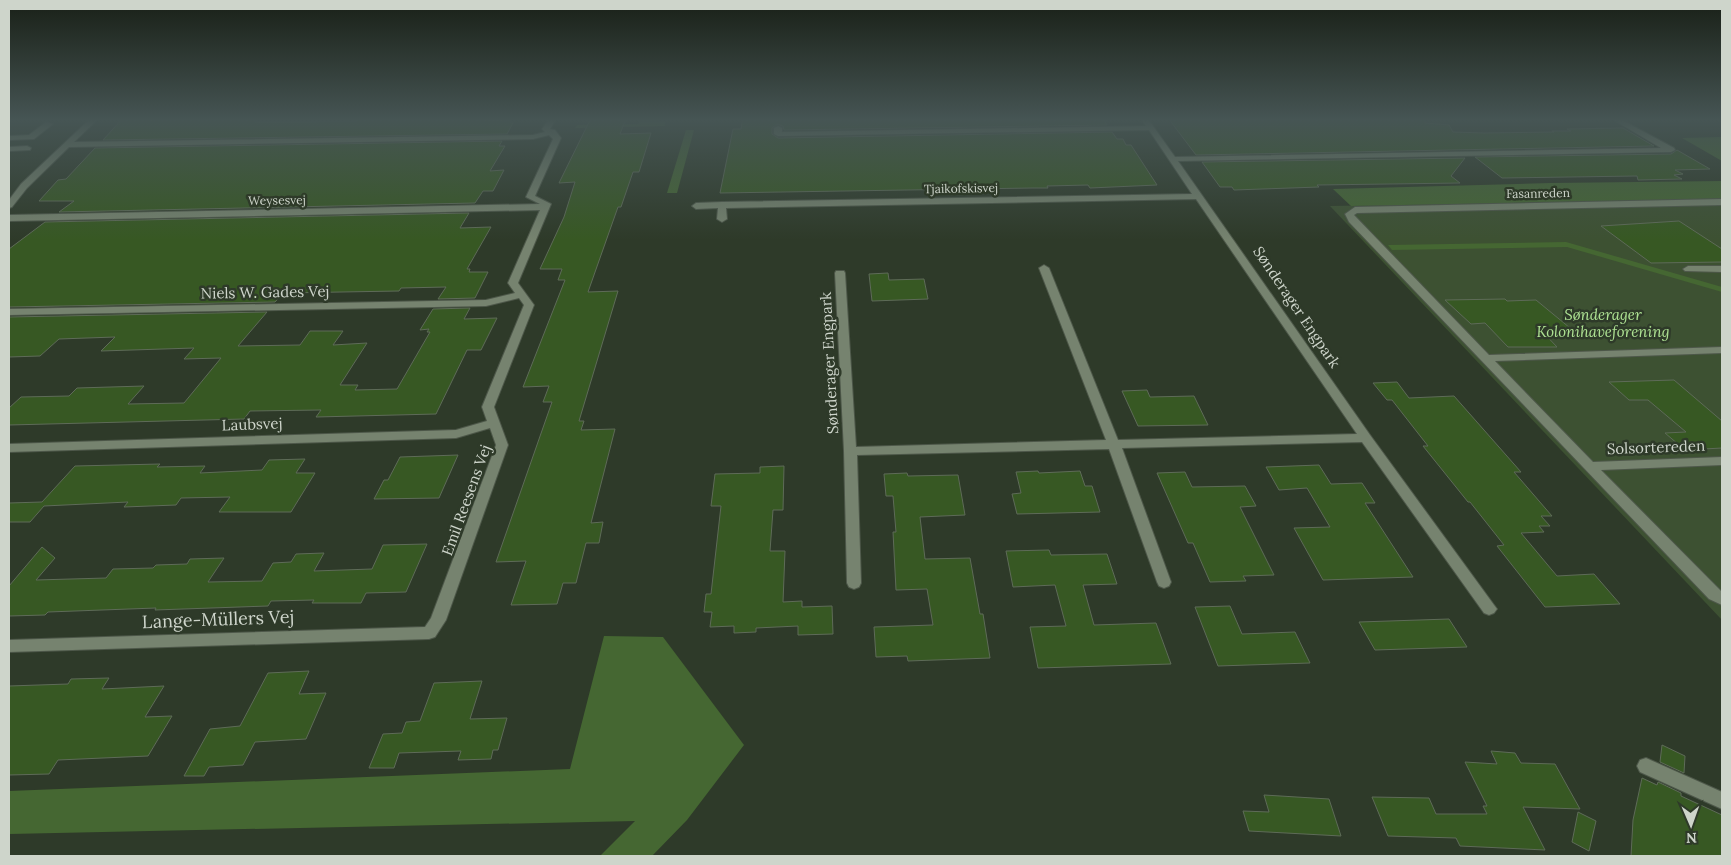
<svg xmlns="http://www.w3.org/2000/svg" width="1731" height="865" font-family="Lora,serif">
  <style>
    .green { fill: #3d5132 }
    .forest { fill: #456732 }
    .building { fill: #375823; stroke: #5e6b58 }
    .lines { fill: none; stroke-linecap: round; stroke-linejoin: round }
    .minor-casing { stroke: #4d5749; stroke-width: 2 }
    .minor { fill: #76836f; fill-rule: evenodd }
    .labels { text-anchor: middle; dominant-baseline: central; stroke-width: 5; stroke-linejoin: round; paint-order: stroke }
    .far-street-label { font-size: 12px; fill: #ced5cb; stroke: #2e3a29 }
    .street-label { font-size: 15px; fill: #ced5cb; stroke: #2e3a29 }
    .park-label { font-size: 15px; font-style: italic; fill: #aee293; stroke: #2e3a29 }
    .near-street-label { font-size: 18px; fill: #ced5cb; stroke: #2e3a29 }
  </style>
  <rect width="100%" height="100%" fill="#2e3a29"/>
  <!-- green -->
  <polygon class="green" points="1722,199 1722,620 1330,206"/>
  <!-- forest -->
  <g class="forest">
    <polygon points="640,119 652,119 665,122 665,126 575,128 577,125 638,124"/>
    <polygon points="686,130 694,130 677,193 667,193"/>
    <polygon points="1722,137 1722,161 1682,138"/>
    <polygon points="1722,181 1722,199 1351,206 1333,189 1551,183"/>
    <polygon points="1566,242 1722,287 1722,292 1567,247 1392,250 1388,245"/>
    <polygon points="604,636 663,637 744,745 687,820 652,856 600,856 635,821 9,834 9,791 570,769"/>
  </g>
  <!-- building -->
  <g class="building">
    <polygon points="123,118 150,118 148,120 259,118 255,122 298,122 356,121 358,118 480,119 478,120 512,121 510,123 513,123 507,134 103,140"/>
    <polygon points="591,118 626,118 620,134 651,133 639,172 633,172 621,207 618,207 588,292 618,291 579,421 584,421 581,430 615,429 591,523 603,522 599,543 586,543 576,583 563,583 557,604 511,605 526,561 496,562 552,402 543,402 549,386 523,387 565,280 558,280 562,269 540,269 564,217 575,182 559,183"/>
    <polygon points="743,118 1103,118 1107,125 784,130 783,126 777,124 772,128 772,134 778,138 1112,132 1117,139 1123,139 1126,145 1131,145 1157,185 1090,188 1088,185 1047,186 1048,188 1032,188 720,193 733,129 741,129"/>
    <polygon points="1168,118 1425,118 1425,123 1449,125 1453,132 1484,133 1554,132 1552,131 1571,131 1567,129 1623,128 1654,146 1196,155"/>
    <polygon points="502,141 499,146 505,146 490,171 504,170 493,191 483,191 475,203 59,212 74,201 39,201 58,180 66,179 95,148"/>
    <polygon points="1677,150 1710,169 1675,170 1683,174 1674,175 1682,179 1638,180 1637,176 1502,178 1475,157 1671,154"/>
    <polygon points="1465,158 1451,176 1460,183 1317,185 1319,187 1234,190 1232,187 1220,187 1202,162"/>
    <polygon points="469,213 460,228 491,227 467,269 470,269 469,272 488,272 475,298 438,299 446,287 401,288 399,291 283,293 275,302 9,307 9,249 45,222"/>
    <polygon points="1679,221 1722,249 1722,262 1651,263 1601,226"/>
    <polygon points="888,273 889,280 924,279 928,299 872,301 869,274"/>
    <polygon points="1505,299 1507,301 1536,300 1570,328 1539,328 1557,347 1508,347 1485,323 1471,324 1445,300"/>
    <polygon points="470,308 464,319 497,318 481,350 467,350 436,414 316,417 321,410 250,411 244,419 9,425 9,408 21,397 69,396 77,388 144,386 128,404 184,403 221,358 184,359 194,348 101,351 115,337 59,339 40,356 9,357 9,317 267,312 238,346 300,345 310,331 343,331 333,345 367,343 340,385 358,385 355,390 397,389 430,332 427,332 429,329 420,330 433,309"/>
    <polygon points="1674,380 1722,421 1722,448 1685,450 1665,433 1686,432 1648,400 1629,400 1609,382"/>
    <polygon points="1397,382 1409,398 1454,396 1521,472 1514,472 1552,516 1541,516 1550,526 1539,526 1544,532 1521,533 1557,576 1594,574 1620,604 1545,607 1497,546 1504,545 1470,502 1468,502 1423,446 1428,446 1392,400 1387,400 1373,383"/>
    <polygon points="1147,390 1150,397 1194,396 1208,425 1138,426 1122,391"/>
    <polygon points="458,455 439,498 374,499 384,480 388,480 400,457"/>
    <polygon points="305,459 296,473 315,473 291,512 219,512 230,497 181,498 176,505 124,507 128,502 44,506 30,522 9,522 9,503 42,502 75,466 160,464 157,467 205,466 200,473 262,470 269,460"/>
    <polygon points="1319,465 1331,484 1362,483 1375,503 1365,503 1413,577 1323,580 1294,528 1330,527 1307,488 1279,490 1266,467"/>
    <polygon points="784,466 783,510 773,510 770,551 785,551 783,602 802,601 802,607 832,606 833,634 798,635 798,626 756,628 756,632 734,633 734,626 710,627 712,612 704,612 706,594 711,594 721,506 711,506 715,474 760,473 760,467"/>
    <polygon points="1038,471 1039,473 1080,471 1085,486 1092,486 1100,512 1017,514 1012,494 1021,493 1016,472"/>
    <polygon points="1185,472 1192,487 1245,486 1256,506 1240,507 1274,575 1243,576 1246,581 1210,582 1193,543 1188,543 1157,473"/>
    <polygon points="907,473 908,476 958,475 965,515 920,517 925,559 970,558 980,614 983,614 990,658 908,661 907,656 876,657 874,627 933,625 927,589 896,590 893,532 896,532 893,496 886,496 884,474"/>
    <polygon points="427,544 406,592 366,593 361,603 312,603 314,600 271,601 268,606 155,610 156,608 48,612 45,615 9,616 9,586 42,547 55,558 36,580 106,578 113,569 153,568 156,565 187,564 190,559 224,558 208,582 262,581 273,563 291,562 296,554 324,553 314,571 372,569 383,545"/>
    <polygon points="1049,550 1051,555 1107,554 1117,584 1083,585 1094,625 1156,623 1171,664 1038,668 1030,627 1066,626 1055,585 1013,587 1006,551"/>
    <polygon points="1230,606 1242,634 1295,632 1310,663 1218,666 1195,607"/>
    <polygon points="1449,619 1467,647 1375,650 1359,622"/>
    <polygon points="309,671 299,694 326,693 306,739 255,742 243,765 209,767 204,776 184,776 210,729 240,726 268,673"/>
    <polygon points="109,678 102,689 164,686 145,717 172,716 148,756 58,760 49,774 9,775 9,686 68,684 71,679"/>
    <polygon points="482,681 470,719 507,718 498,750 493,750 491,759 458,760 461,751 399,753 394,768 369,768 383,734 402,733 406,722 420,721 434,683"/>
    <polygon points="1662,745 1685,756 1684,773 1660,762"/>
    <polygon points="1491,751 1515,753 1521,763 1555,764 1580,809 1523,807 1545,850 1460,846 1456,838 1388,836 1372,797 1429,798 1436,814 1487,814 1483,806 1487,806 1465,762 1497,764"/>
    <polygon points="1642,778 1657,785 1658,782 1681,793 1681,796 1722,815 1722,856 1631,856 1633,820"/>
    <polygon points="1264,795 1329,799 1341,836 1249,831 1243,811 1269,812"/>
    <polygon points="1578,812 1596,821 1589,851 1572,842"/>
  </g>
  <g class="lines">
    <!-- minor casing -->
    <g class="minor-casing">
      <g id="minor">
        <polygon points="90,119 98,119 74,142 533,135 545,132 542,129 549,119 556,119 550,129 555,130 561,138 535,196 551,204 518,283 534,305 494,407 508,445 446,620 435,637 429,639 9,652 9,640 425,627 431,618 496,445 490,428 456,438 9,452 9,444 456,430 487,421 482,407 524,305 519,298 486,306 9,315 9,309 486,300 515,293 508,283 540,210 9,221 9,215 540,204 526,197 553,139 549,135 533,139 69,147 27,188 12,207 9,208 9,200 21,184"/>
        <polygon points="1141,119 1148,119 1175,157 1661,148 1612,119 1620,119 1674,148 1675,150 1671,152 1178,161 1370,435 1494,605 1497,609 1494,613 1489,615 1484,613 1362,442 1122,448 1171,582 1169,586 1164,588 1159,586 1157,582 1109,449 857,455 861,583 859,587 854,589 849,587 847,583 844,451 835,273 836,271 844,271 845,273 856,447 1106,440 1039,268 1044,265 1049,268 1118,440 1357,434 1196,199 726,208 727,219 722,222 717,219 718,208 696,209 692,206 696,203 722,202 1192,194 1149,130 778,136 774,134 774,128 778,126 782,128 782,132 1146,126"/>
        <polygon points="46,122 53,124 34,139 9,140 9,136 29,135"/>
        <polygon points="27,146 31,148 30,150 9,151 9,147"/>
        <polygon points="1722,199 1722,205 1357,213 1354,215 1489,355 1722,347 1722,353 1495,361 1593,462 1722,457 1722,465 1601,470 1722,592 1722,605 1709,599 1349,222 1345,214 1355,207"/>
        <polygon points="1688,266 1722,266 1722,272 1685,271 1683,269"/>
        <polygon points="1646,758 1722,792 1722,809 1640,772 1637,766 1640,760"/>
      </g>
    </g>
    <!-- minor -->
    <use href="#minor" class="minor"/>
  </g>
  <!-- sky -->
  <linearGradient id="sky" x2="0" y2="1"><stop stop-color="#192017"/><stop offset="0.5" stop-color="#465554"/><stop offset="1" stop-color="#465554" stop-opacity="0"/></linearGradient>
  <rect width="1731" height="240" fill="url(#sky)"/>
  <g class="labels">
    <!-- far-street labels -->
    <g class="far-street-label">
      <text transform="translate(961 188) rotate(-1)">Tjaikofskisvej</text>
      <text transform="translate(1538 193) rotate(-1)">Fasanreden</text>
      <text transform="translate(277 200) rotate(-1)">Weysesvej</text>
    </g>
    <!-- street labels -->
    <g class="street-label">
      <text transform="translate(265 292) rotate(-1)">Niels W. Gades Vej</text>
      <text transform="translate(1297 307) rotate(56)">Sønderager Engpark</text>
      <text transform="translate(829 363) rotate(-93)">Sønderager Engpark</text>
      <text transform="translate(252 424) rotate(-2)">Laubsvej</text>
      <text transform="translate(1656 447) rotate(-2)">Solsortereden</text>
      <text transform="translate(466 500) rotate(-70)">Emil Reesens Vej</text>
    </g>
    <!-- park labels -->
    <g class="park-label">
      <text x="1603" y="314">Sønderager<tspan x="1603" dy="17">Kolonihaveforening</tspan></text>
    </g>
    <!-- near-street labels -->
    <g class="near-street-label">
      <text transform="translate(218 619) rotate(-2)">Lange-Müllers Vej</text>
    </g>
  </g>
  <!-- border -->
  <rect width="1731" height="865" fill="none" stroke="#ced5cb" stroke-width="20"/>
  <!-- north arrow -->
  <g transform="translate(1691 825) rotate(178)" stroke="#2e3a29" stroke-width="4" paint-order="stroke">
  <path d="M0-4L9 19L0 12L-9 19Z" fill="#ced5cb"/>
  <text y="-8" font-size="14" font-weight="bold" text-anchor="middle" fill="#ced5cb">N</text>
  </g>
</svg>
